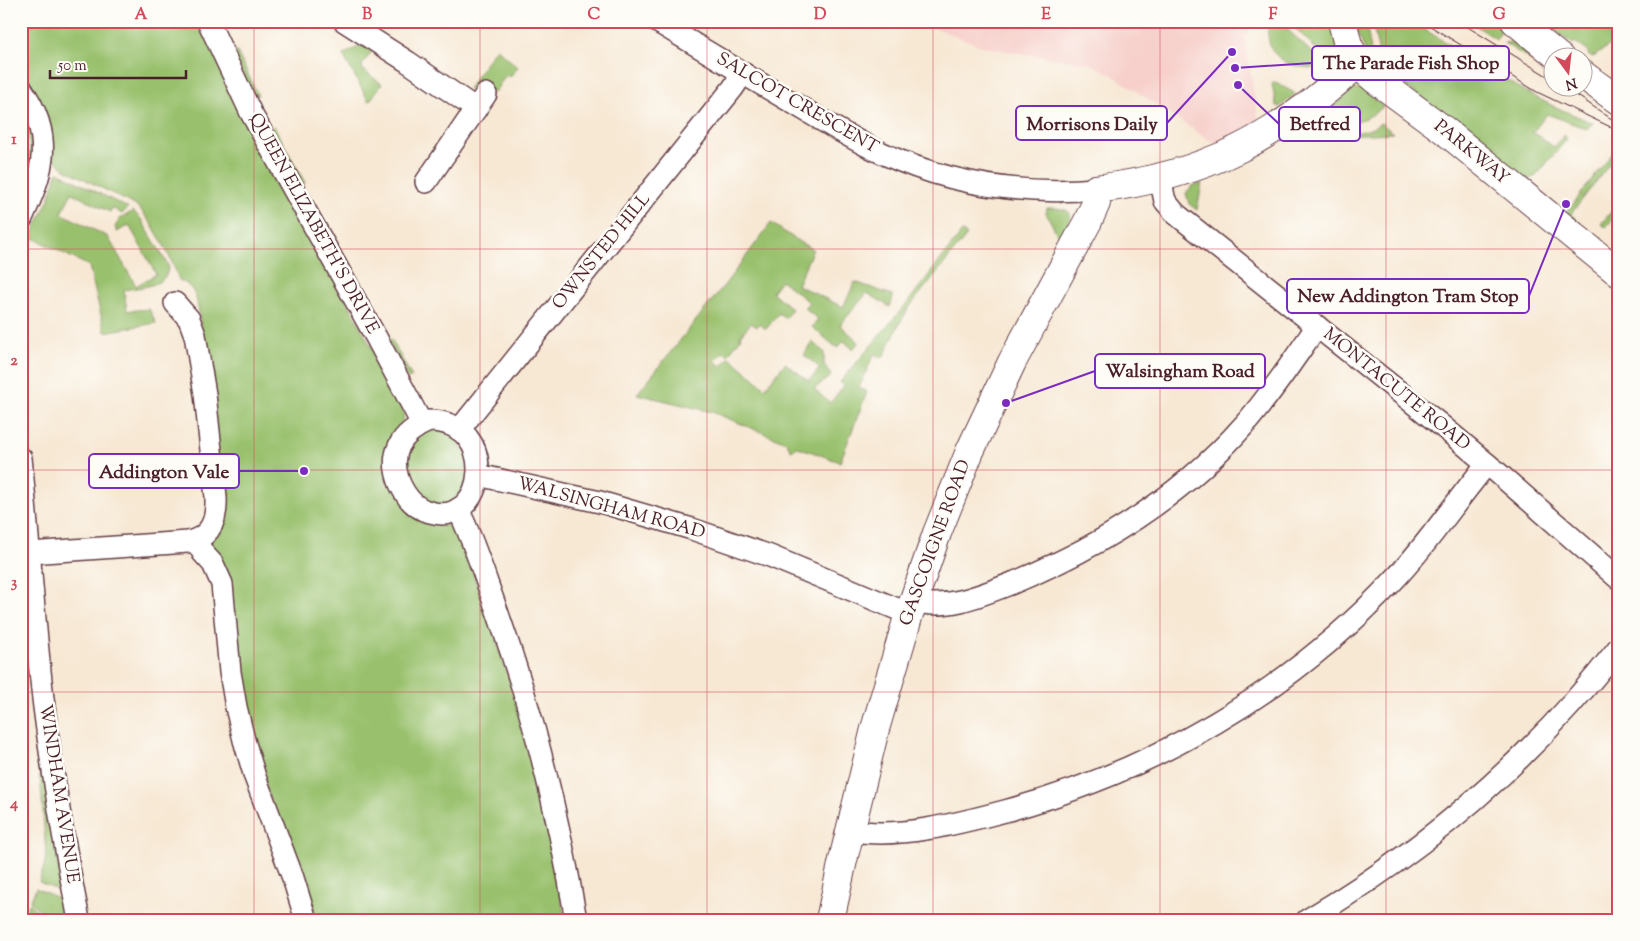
<svg xmlns="http://www.w3.org/2000/svg" width="1640" height="941" font-family="'Sorts Mill Goudy',serif">
  <style>
    .built { fill: #f7d0cb }
    .green { fill: #99c16d; stroke: #72704c }
    .lines { fill: none; stroke-linecap: round; stroke-linejoin: round }
    .street-casing { stroke: #643d44; stroke-width: 24 }
    .secondary-casing { stroke: #643d44; stroke-width: 30 }
    .street { stroke: #fff; stroke-width: 21 }
    .secondary { stroke: #fff; stroke-width: 28 }
    .tram { stroke: #4a1f2b; stroke-width: 1 }
    .grid { fill: none; stroke: #d1495b; stroke-width: 1; stroke-opacity: 0.55 }
    .labels { text-anchor: middle; dominant-baseline: central; stroke-width: 5; stroke-linejoin: round; paint-order: stroke }
    .street-label { font-size: 18px; fill: #4a1f2b; stroke: #fdfcf7 }
    .leader { fill: none; stroke: #7b2cbf; stroke-width: 2 }
    .callout-dot { fill: #7b2cbf; stroke: #fdfcf7; stroke-width: 2 }
    .callout { fill: #fdfcf7; stroke: #7b2cbf; stroke-width: 2 }
    .callout-label { font-size: 19px; text-anchor: middle; font-weight: bold; fill: #4a1f2b }
    .neatline { fill: none; stroke: #d1495b; stroke-width: 2 }
    .grid-label { font-size: 16px; text-anchor: middle; font-weight: bold; fill: #d1495b }
  </style>
  <rect width="100%" height="100%" fill="#fdfcf7"/>
  <filter id="ink" filterUnits="userSpaceOnUse"><feTurbulence type="fractalNoise" baseFrequency=".02" numOctaves="2"/><feDisplacementMap in="SourceGraphic" scale="10" xChannelSelector="R" yChannelSelector="G"/><feConvolveMatrix kernelMatrix="1 2 1 2 8 2 1 2 1" color-interpolation-filters="sRGB"/></filter>
  <filter id="wash" filterUnits="userSpaceOnUse"><feTurbulence type="fractalNoise" baseFrequency=".0096" numOctaves="4" result="noise"/><feDisplacementMap in="SourceGraphic" scale="20" xChannelSelector="R" yChannelSelector="G"/><feGaussianBlur stdDeviation="1.12" result="paint"/><feColorMatrix in="noise" values="0 0 0 0 0 0 0 0 0 0 0 0 0 0 0 0 0 1.4 0 .05"/><feComposite in="paint" operator="in"/></filter>
  <g filter="url(#wash)">
    <rect width="100%" height="100%" fill="#f7e8d4"/>
    <!-- built -->
    <polygon class="built" points="916,21 1247,21 1249,34 1244,35 1259,122 1220,144 1209,140 1111,74 1089,63 1011,52 979,45"/>
    <!-- green -->
    <g class="green">
      <path d="M21,21H199L402,405L404,414L403,420L394,434L386,455L385,465L387,477L436,523L453,527L456,530L461,540L488,616L524,724L553,851L565,920H312L265,784L210,548L200,321C197,303 198,288 179,280C170,255 156,227 138,207L65,169L51,157L33,93L21,77Z"/>
      <path d="M1310,21H1332C1335,35 1342,52 1331,64L1296,29L1298,25Z"/>
      <polygon points="1352,21 1366,21 1374,70"/>
      <polygon points="1372,21 1411,21 1526,92 1553,106 1593,123 1587,129 1547,114 1533,132 1554,147 1564,135 1567,139 1536,176 1527,180 1382,68"/>
      <polygon points="1469,21 1502,21 1505,24 1496,39"/>
      <polygon points="1545,21 1619,21 1619,38 1595,56 1591,57 1588,55 1589,52 1575,42 1573,44 1544,23"/>
      <path d="M1268,26L1283,27L1287,29L1326,66C1318,69 1310,68 1302,67C1278,63 1266,50 1268,26Z"/>
      <polygon points="1511,42 1515,43 1532,55 1552,61 1552,73 1504,43"/>
      <polygon points="365,43 374,49 362,65 363,70 382,84 369,102 343,55"/>
      <polygon points="496,48 518,67 510,77 506,75 494,93 480,83 476,89 468,89"/>
      <polygon points="236,50 258,95 254,98 231,52"/>
      <polygon points="1274,82 1293,92 1295,94 1280,107 1276,105 1272,84"/>
      <path d="M1358,89L1364,90L1383,107C1364,122 1349,128 1330,109L1352,90Z"/>
      <path d="M26,110L33,132L30,177L26,176C31,154 31,134 21,113Z"/>
      <path d="M1381,123L1393,133L1323,136V129C1331,125 1334,129 1342,131C1356,134 1370,131 1381,123Z"/>
      <polygon points="274,126 305,183 301,186 269,129"/>
      <polygon points="1619,145 1619,152 1571,214 1582,225 1581,226 1566,213"/>
      <polygon points="48,167 52,168 46,191 26,234 23,233 38,202"/>
      <path d="M58,172L128,208L122,214L112,208L110,212L72,193L61,213L108,237L136,286L156,274L129,225L117,232L115,227L120,219L133,211L141,219L168,265C170,287 139,287 124,290L127,311L149,309L156,323L105,332L89,266L31,237L49,199L57,173Z"/>
      <polygon points="1202,183 1197,210 1189,204 1186,193 1192,186"/>
      <polygon points="1619,202 1619,207 1610,218 1612,220 1606,227 1601,224"/>
      <path d="M1047,208C1073,208 1077,213 1062,235L1059,236L1057,234L1046,213Z"/>
      <polygon points="771,223 801,243 813,249 797,285 843,307 855,282 892,295 893,297 890,307 867,293 840,325 859,342 853,349 844,341 837,348 812,327 818,319 804,308 809,302 781,280 772,292 792,309 785,318 779,313 766,329 760,324 757,327 751,323 740,336 741,338 728,355 723,352 715,361 722,366 730,357 765,388 785,363 809,381 820,368 804,355 812,342 824,352 824,364 831,376 814,389 830,403 844,386 840,382 908,302 962,232 967,235 911,305 898,326 883,358 874,354 859,388 867,392 840,462 798,447 791,450 786,442 712,412 637,394 726,283"/>
      <polygon points="347,258 370,298 366,300 344,261"/>
      <polygon points="391,339 412,377 408,379 388,341"/>
      <polygon points="427,429 450,432 468,456 469,479 457,497 450,503 436,505 422,498 408,481 403,461 410,444"/>
      <polygon points="42,756 64,893 39,882 44,866 46,855 42,799 38,757"/>
      <polygon points="36,888 66,902 70,920 53,920 30,902"/>
      <polygon points="29,904 49,920 21,920 21,917"/>
    </g>
  </g>
  <g filter="url(#ink)">
    <g class="lines">
      <!-- street casing -->
      <g class="street-casing">
        <g id="street">
          <polyline points="208,21 251,113 377,339 422,424"/>
          <polyline points="344,21 408,62 476,109"/>
          <path d="M656,21C701,48 747,76 793,103C822,120 851,139 882,153C949,184 1023,195 1096,189"/>
          <path d="M21,88C55,136 44,171 21,220"/>
          <polyline points="1160,178 1165,201 1176,214 1442,426 1498,473 1619,579"/>
          <polyline points="426,182 486,94"/>
          <path d="M429,421C501,421 487,529 430,512C416,509 406,497 400,484C388,454 400,433 429,421Z"/>
          <polyline points="459,430 733,88 743,73"/>
          <path d="M21,458C29,541 34,624 44,707C53,778 65,849 79,920"/>
          <polyline points="478,475 600,502 692,529 770,556 909,614"/>
          <path d="M458,509C474,541 484,575 496,608C533,711 558,812 576,920"/>
          <polyline points="196,540 203,553 213,564 222,584 230,672 236,707 244,740 255,777 293,878 306,920"/>
          <path d="M29,553L188,542C212,537 217,519 216,497L205,394L195,335L189,319L175,303"/>
          <path d="M913,601C947,611 984,594 1015,582C1102,546 1183,495 1245,424C1272,393 1294,359 1317,326"/>
          <path d="M850,830C896,840 960,823 1005,811C1153,771 1288,693 1393,581C1428,544 1455,502 1487,464"/>
          <path d="M1307,920C1429,848 1532,759 1619,647"/>
        </g>
      </g>
      <!-- secondary casing -->
      <g class="secondary-casing">
        <g id="secondary">
          <polyline points="1342,21 1348,45 1358,63 1363,69 1376,80 1444,130 1619,273"/>
          <polyline points="1515,21 1560,58"/>
          <polyline points="1582,74 1619,101"/>
          <path d="M830,920L843,860L875,729L909,614L937,533L970,451L1012,362L1088,221L1096,203V189C1206,176 1278,137 1358,63"/>
        </g>
      </g>
      <!-- street -->
      <use href="#street" class="street"/>
      <!-- secondary -->
      <use href="#secondary" class="secondary"/>
      <!-- tram -->
      <g class="tram">
        <polyline points="1422,21 1537,92 1619,131"/>
        <polyline points="1458,21 1552,79"/>
        <polyline points="1566,88 1619,124"/>
      </g>
    </g>
  </g>
  <!-- grid -->
  <path class="grid" d="M254,21V920M480,21V920M707,21V920M933,21V920M1160,21V920M1386,21V920M21,249H1619M21,470H1619M21,692H1619"/>
  <g class="labels">
    <!-- street labels -->
    <g class="street-label">
      <text transform="translate(797 104) rotate(30)">SALCOT CRESCENT</text>
      <text transform="translate(1471 153) rotate(39)">PARKWAY</text>
      <text transform="translate(313 224) rotate(61)">QUEEN ELIZABETH'S DRIVE</text>
      <text transform="translate(602 252) rotate(-51)">OWNSTED HILL</text>
      <text transform="translate(1396 390) rotate(39)">MONTACUTE ROAD</text>
      <text transform="translate(611 509) rotate(15)">WALSINGHAM ROAD</text>
      <text transform="translate(936 543) rotate(-70)">GASCOIGNE ROAD</text>
      <text transform="translate(58 794) rotate(81)">WINDHAM AVENUE</text>
    </g>
  </g>
  <!-- callouts -->
  <path class="leader" d="M1235 68L1312 63M1232 52L1167 123M1238 85L1279 124M1566 204L1529 296M1006 403L1095 371M304 471L239 471"/>
  <g class="callout-dot">
    <circle cx="1235" cy="68" r="5"/>
    <circle cx="1232" cy="52" r="5"/>
    <circle cx="1238" cy="85" r="5"/>
    <circle cx="1566" cy="204" r="5"/>
    <circle cx="1006" cy="403" r="5"/>
    <circle cx="304" cy="471" r="5"/>
  </g>
  <g class="callout">
    <rect x="1312" y="46" width="197" height="34" rx="5"/>
    <rect x="1016" y="106" width="151" height="34" rx="5"/>
    <rect x="1279" y="107" width="81" height="34" rx="5"/>
    <rect x="1287" y="279" width="242" height="34" rx="5"/>
    <rect x="1095" y="354" width="170" height="34" rx="5"/>
    <rect x="89" y="454" width="150" height="34" rx="5"/>
  </g>
  <g class="callout-label">
    <text x="1411" y="69">The Parade Fish Shop</text>
    <text x="1092" y="130">Morrisons Daily</text>
    <text x="1320" y="130">Betfred</text>
    <text x="1408" y="302">New Addington Tram Stop</text>
    <text x="1180" y="377">Walsingham Road</text>
    <text x="164" y="478">Addington Vale</text>
  </g>
  <!-- margin -->
  <rect width="1640" height="941" fill="none" stroke="#fdfcf7" stroke-width="55"/>
  <!-- north arrow -->
  <g transform="translate(1568 72) rotate(165)"><circle r="24" fill="#fdfcf7" stroke="#b5a4a5"/>
  <path d="M0-4L9 19L0 12L-9 19Z" fill="#d1495b"/>
  <text y="-8" font-size="14" font-weight="bold" text-anchor="middle" fill="#4a1f2b">N</text>
  </g>
  <!-- scale -->
  <path d="M50 70v8h136v-8" fill="none" stroke="#4a1f2b" stroke-width="2.5"/>
  <text x="58" y="70" font-size="15" fill="#4a1f2b" stroke="#fdfcf7" stroke-width="4" paint-order="stroke">50 m</text>
  <rect x="28" y="28" width="1584" height="886" class="neatline"/>
  <g class="grid-label">
    <text x="141" y="19">A</text>
    <text x="367" y="19">B</text>
    <text x="594" y="19">C</text>
    <text x="820" y="19">D</text>
    <text x="1046" y="19">E</text>
    <text x="1273" y="19">F</text>
    <text x="1499" y="19">G</text>
    <text x="14" y="144">1</text>
    <text x="14" y="365">2</text>
    <text x="14" y="587">3</text>
    <text x="14" y="808">4</text>
  </g>
</svg>
